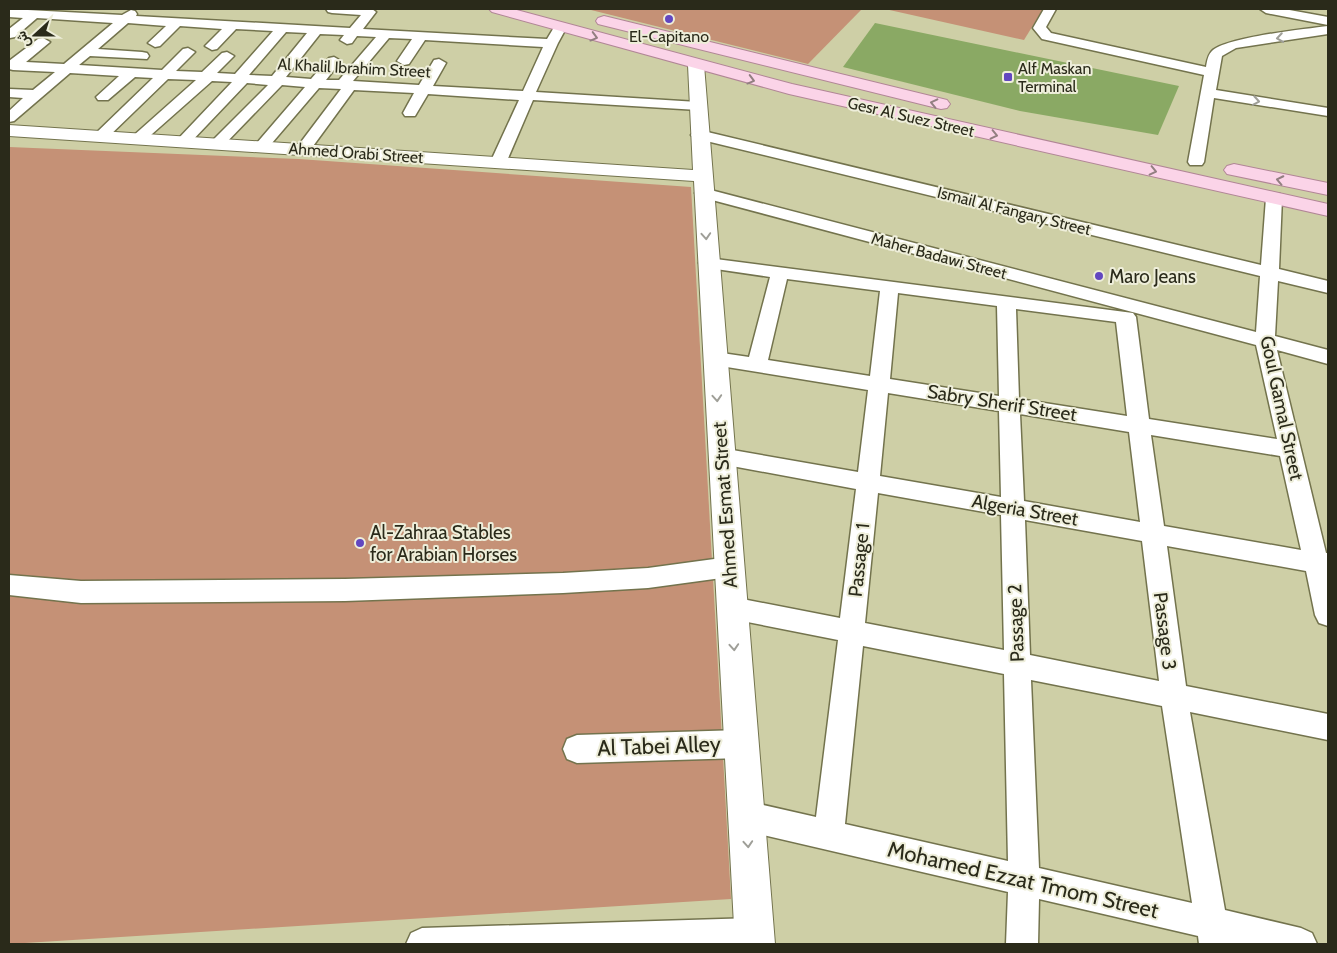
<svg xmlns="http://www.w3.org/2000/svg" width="1337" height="953" font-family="Cabin,Vazirmatn,sans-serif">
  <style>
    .green { fill: #c59176 }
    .building { fill: #8aa964 }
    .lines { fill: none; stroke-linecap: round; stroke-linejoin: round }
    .street-casing { stroke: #73734d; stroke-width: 3 }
    .secondary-casing { stroke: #73734d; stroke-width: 2 }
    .primary-casing { stroke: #b18696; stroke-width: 2 }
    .street { fill: #fff; fill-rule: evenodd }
    .secondary { fill: #fff; fill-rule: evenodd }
    .primary { fill: #fbd4e8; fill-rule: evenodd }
    .oneway { stroke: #927f81 }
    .oneway2 { stroke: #9f9f98 }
    .poi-dot { fill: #6247c0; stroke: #eeeeda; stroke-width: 2 }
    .labels { text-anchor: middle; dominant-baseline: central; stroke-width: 4; stroke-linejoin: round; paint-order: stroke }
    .far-poi-label { font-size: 16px; fill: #2a2a1a; stroke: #eeeeda }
    .far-street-label { font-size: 16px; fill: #2a2a1a; stroke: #eeeeda }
    .poi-label { font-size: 19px; fill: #2a2a1a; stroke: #eeeeda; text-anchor: start }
    .street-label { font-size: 19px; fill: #2a2a1a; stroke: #eeeeda }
    .near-street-label { font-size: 22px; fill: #2a2a1a; stroke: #eeeeda }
  </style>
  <rect width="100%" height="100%" fill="#cecfa6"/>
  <!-- green -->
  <g class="green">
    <polygon points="587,9 862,9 808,64"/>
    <polygon points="885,9 1043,9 1024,40"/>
    <polygon points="9,147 299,159 691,187 731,899 9,944"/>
  </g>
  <!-- building -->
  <polygon class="building" points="875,23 1179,86 1158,135 1020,111 843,67"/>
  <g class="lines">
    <!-- street casing -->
    <g class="street-casing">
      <g id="street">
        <path d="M9,9L122,15L131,10L135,11L137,14L136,16L350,28L361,15L332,13L328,12L326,9H372L376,12L363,29L547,39L553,29L558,28L564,32L558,43L536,92L698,102L703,103L705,106L703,109L698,110L533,100L506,163L504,166H492L490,163L519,100L428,94L415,116H405L403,113L414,93L354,90L308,153H298L295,150L341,89L319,88L266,150H256L253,147L256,144L305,87L282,85L222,147H212L209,144L268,85L247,83L188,145H178L175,142L178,139L232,82L212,81L143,142H133L130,139L133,136L196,80L168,79L105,140H95L92,137L95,134L153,78L135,77L108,100H98L96,97L119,76L70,73L14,121L9,122V111L23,98L9,97V89L33,90L55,72L13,70L9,69V61L38,39L43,38L50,42L26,62L64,64L113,23L37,18L15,37L10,38L9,29L23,18L9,17ZM128,23L166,26L148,43L155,47L160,46L180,26L222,29L205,46L212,50L217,49L236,29L273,31L235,74L217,73L234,56L227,52L222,53L202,72L176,71L195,52L188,48L183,49L162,70L79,65L90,56L147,59L149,56L147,53L142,52L98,49ZM286,32L307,33L272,76L249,75ZM320,34L344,35L340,40L347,44L352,43L357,36L376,37L339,80H326L341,61L334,57L329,58L311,79L286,77ZM389,38L412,39L397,61L404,65L409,64L425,40L543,47L523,91L433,86L446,63L439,59L434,60L419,85L353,81Z"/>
        <path d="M1044,9H1056L1046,27L1051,33L1206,67C1207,61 1208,54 1213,50C1229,37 1305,29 1328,26V34L1236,48L1222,56L1216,90L1328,108V116L1214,98L1204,162L1202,165H1190L1188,162L1204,75L1042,39L1033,28Z"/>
        <polygon points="1260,9 1284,9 1328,17 1328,25 1266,13"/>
        <path d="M699,130L1261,265L1266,198L1268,194H1280L1282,198L1279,269L1328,281V293L1278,281L1275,336L1328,350V364L1277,350L1326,553H1328V626L1319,623L1315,615L1306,571L1167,546L1186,686L1328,714V740L1190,712L1225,910L1301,928L1312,933L1317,944H1199L1198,936L1039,899L1038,944H1006L1008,892L746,831L735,827L731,816L735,805L746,801L816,817L838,640L732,619L723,616L719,608L723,600L732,597L840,618L856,489L721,464L713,462L710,456L713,450L721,448L858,472L868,390L708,364L705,359L708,354L715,352L749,357L770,277L702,267L699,263L702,259L708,258L1133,313L1136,317L1149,419L1277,439L1256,345L697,196L695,193L697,190L703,188L1256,332L1260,276L694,138L691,135L694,132ZM787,279L880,291L870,376L768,360ZM898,293L997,306L999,396L890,379ZM1016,309L1116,322L1127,416L1019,399ZM888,393L999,411L1001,497L880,476ZM1020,414L1129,432L1140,522L1024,501ZM1151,435L1280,456L1301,550L1164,526ZM878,493L1001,515L1004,650L865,623ZM1025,520L1142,541L1159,681L1030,655ZM863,646L1004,674L1008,861L845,824ZM1031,680L1162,706L1192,903L1039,868Z"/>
        <polygon points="729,557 738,560 741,567 738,574 729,577 648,588 563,593 345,601 81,603 9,595 9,575 81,581 345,579 563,573 648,568"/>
        <polygon points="741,730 751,734 755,744 751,754 741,758 577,763 567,759 563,749 567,739 577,735"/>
        <polygon points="754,918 765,923 770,934 766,944 406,944 411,933 422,928"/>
      </g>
    </g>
    <!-- secondary casing -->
    <g class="secondary-casing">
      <polygon id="secondary" points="696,60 702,61 704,65 775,944 735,944 694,181 9,136 9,125 693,170 688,65 690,61"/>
    </g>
    <!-- primary casing -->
    <g class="primary-casing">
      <g id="primary">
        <polygon points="489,9 513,9 792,84 1328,204 1328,216 789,94 492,12"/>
        <polygon points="604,16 947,100 950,104 947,108 941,109 598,24 596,21 598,18"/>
        <polygon points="1234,164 1328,183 1328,195 1227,174 1224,170 1227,166"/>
      </g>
    </g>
    <!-- street -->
    <use href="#street" class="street"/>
    <!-- secondary -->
    <use href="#secondary" class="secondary"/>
    <!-- primary -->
    <use href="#primary" class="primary"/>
  </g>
  <!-- one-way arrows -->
  <defs><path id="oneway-chevron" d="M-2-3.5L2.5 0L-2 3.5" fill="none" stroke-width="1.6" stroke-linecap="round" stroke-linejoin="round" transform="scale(1.25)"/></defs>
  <g class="oneway">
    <use href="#oneway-chevron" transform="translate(594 37) rotate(15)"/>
    <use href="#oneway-chevron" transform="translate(751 80) rotate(15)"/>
    <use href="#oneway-chevron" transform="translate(934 103) rotate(-167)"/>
    <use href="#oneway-chevron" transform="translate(994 135) rotate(13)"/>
    <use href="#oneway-chevron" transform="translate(1153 171) rotate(13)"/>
    <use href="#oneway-chevron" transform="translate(1280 180) rotate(-168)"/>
  </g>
  <g class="oneway2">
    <use href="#oneway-chevron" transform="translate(1280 38) rotate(171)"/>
    <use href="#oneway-chevron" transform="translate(1256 101) rotate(10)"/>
    <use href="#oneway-chevron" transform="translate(706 236) rotate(86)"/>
    <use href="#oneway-chevron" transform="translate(717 398) rotate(86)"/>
    <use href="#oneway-chevron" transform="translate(734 647) rotate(86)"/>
    <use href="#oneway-chevron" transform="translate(748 844) rotate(86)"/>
  </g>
  <!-- markers -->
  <g class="poi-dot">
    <circle cx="669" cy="19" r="5"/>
    <rect x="1003" y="72" width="10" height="10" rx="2.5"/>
    <circle cx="1099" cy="276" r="5"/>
    <circle cx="360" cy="543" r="5"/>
  </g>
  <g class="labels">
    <!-- far-poi labels -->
    <g class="far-poi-label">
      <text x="669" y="36">El-Capitano</text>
      <text x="1018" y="68" text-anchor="start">Alf Maskan<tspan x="1018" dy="18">Terminal</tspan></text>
    </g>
    <!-- far-street labels -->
    <g class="far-street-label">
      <text transform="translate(354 68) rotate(3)">Al Khalil Ibrahim Street</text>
      <text transform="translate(911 117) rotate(13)">Gesr Al Suez Street</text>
      <text transform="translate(356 153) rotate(4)">Ahmed Orabi Street</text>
      <text transform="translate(1014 211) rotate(14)">Ismail Al Fangary Street</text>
      <text transform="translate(939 256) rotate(15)">Maher Badawi Street</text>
    </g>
    <!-- poi labels -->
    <g class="poi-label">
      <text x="1109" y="276">Maro Jeans</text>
      <text x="370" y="532">Al-Zahraa Stables<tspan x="370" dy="22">for Arabian Horses</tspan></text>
    </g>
    <!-- street labels -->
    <g class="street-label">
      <text transform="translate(1002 403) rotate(9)">Sabry Sherif Street</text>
      <text transform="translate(1282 408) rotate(78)">Goul Gamal Street</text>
      <text transform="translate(725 505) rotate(-94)">Ahmed Esmat Street</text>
      <text transform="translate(1025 510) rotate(10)">Algeria Street</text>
      <text transform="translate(859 560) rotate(-84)">Passage 1</text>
      <text transform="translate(1016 623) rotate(-92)">Passage 2</text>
      <text transform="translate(1165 631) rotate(83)">Passage 3</text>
    </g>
    <!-- near-street labels -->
    <g class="near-street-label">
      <text transform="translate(659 746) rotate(-2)">Al Tabei Alley</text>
      <text transform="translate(1023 880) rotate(13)">Mohamed Ezzat Tmom Street</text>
    </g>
  </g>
  <!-- border -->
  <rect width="1337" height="953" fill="none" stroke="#2a2a1a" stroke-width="20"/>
  <!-- north arrow -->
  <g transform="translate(35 35) rotate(249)" stroke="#eeeeda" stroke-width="4" paint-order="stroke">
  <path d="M0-4L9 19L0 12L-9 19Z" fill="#2a2a1a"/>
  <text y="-8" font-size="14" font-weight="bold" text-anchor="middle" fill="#2a2a1a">ش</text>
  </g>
</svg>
